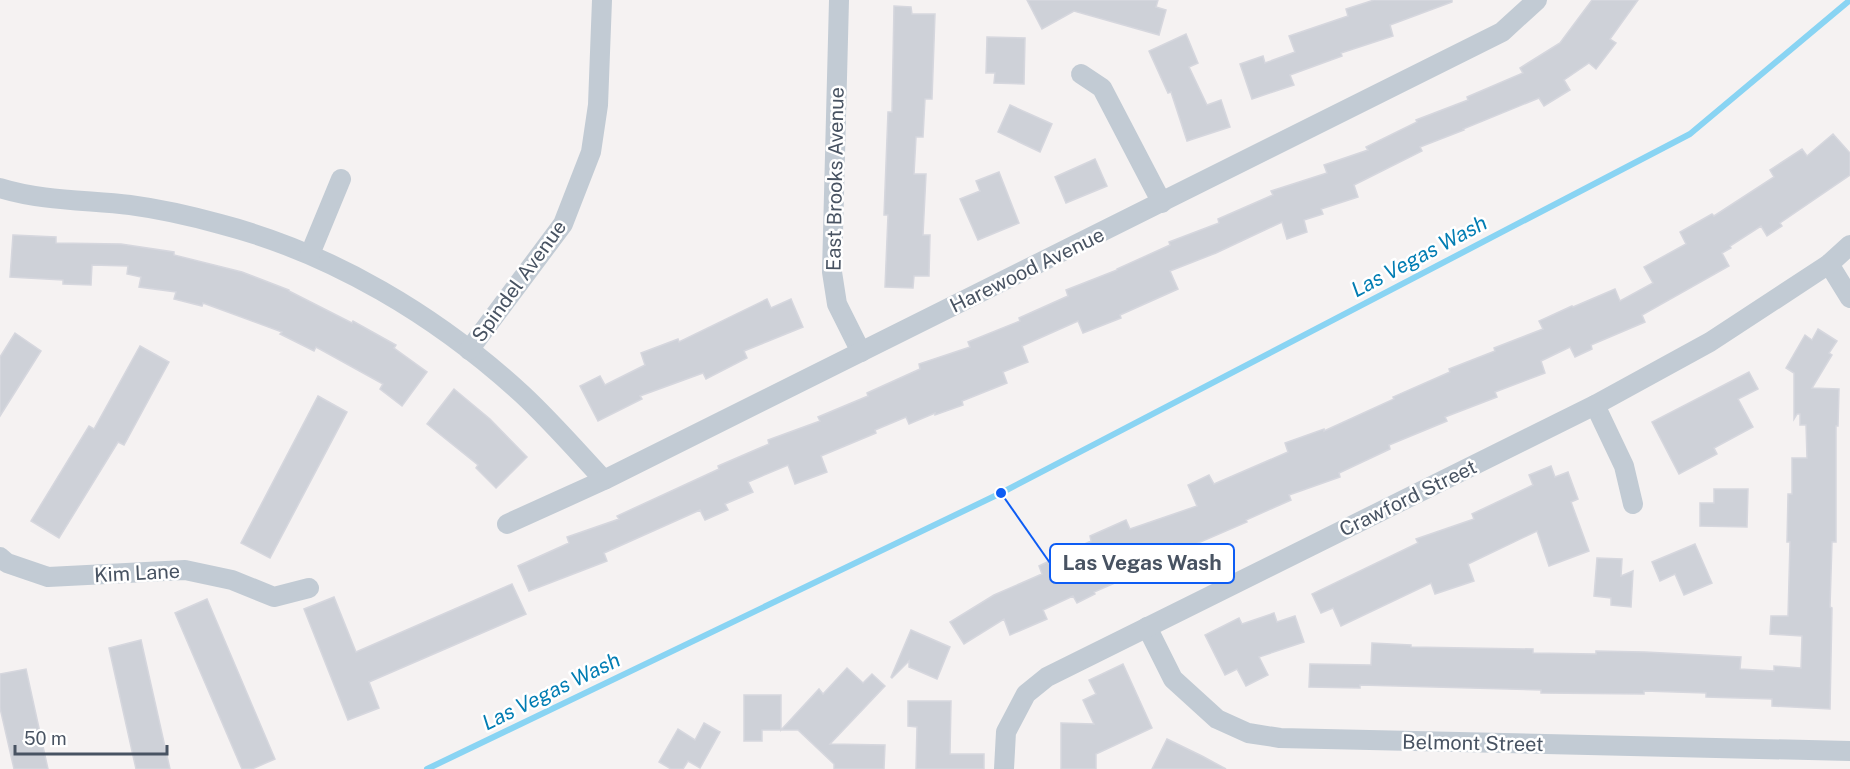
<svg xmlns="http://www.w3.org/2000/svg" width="1850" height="769" font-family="'Public Sans',sans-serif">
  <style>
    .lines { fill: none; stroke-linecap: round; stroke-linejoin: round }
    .stream { stroke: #89d4f3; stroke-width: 6 }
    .building { fill: #ced1d8; stroke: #d6d7de; stroke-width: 1.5 }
    .street { stroke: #c2cbd4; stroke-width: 20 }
    .labels { text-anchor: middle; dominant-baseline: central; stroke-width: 5; stroke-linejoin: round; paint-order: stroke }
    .street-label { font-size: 20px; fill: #485362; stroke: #fff }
    .water-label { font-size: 21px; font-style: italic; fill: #027db3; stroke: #fff }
    .leader { fill: none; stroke: #0d5cf4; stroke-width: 2 }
    .callout-dot { fill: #0d5cf4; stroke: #fff; stroke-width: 2 }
    .callout { fill: #fff; stroke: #0d5cf4; stroke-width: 2 }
    .callout-label { font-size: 21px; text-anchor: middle; font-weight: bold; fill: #485362 }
  </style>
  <rect width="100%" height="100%" fill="#f5f2f2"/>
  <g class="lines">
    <!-- stream -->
    <polyline class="stream" points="427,769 1001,493 1690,134 1850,0"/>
  </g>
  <!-- building -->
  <g class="building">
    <polygon points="1027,0 1158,0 1156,7 1166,10 1159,35 1074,11 1042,29"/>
    <polygon points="1374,0 1452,0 1452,2 1390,25 1393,36 1341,53 1342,56 1290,75 1294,85 1252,99 1240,64 1263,56 1265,63 1295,52 1289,36 1348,16 1346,9"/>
    <polygon points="1592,0 1638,0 1610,39 1616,43 1596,69 1589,63 1564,80 1570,90 1544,106 1539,98 1463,129 1464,130 1420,147 1422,151 1354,185 1358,197 1321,209 1323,214 1304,220 1307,232 1287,239 1282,222 1216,253 1170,271 1178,289 1120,315 1121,318 1083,333 1078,321 1022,346 1028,362 1003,372 1007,383 962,401 963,405 935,415 935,413 909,424 906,417 875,430 876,433 821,456 827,472 795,484 788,465 748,482 753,492 725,504 728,510 705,520 700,510 604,553 607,561 529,591 518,566 569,543 567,537 619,519 617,516 719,469 718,466 769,444 768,440 820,421 818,417 868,396 867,393 920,369 919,364 970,347 968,342 1020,321 1019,318 1068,296 1066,290 1117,270 1117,269 1170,245 1169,242 1219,223 1218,219 1273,195 1271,191 1327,173 1324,165 1368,150 1366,147 1417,122 1416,120 1468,100 1467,97 1523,73 1520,68 1560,43"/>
    <polygon points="894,6 911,7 912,14 935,14 932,99 925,99 923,137 916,137 914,174 926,174 923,235 930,235 929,276 914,276 913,288 885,287 888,215 884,215 888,112 892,112"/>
    <polygon points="1186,34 1198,63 1189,67 1207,105 1221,100 1230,127 1187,141 1171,92 1168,93 1149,51"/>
    <polygon points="987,37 1025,38 1024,84 994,83 995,73 986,73"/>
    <polygon points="1010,105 1052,124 1040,152 998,132"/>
    <polygon points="1833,134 1850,153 1850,175 1780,223 1782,226 1767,236 1761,226 1730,246 1731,248 1722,253 1729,266 1642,315 1645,322 1591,345 1592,349 1575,357 1570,347 1541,361 1545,373 1495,392 1497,397 1445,417 1447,421 1389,445 1390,449 1339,473 1340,477 1289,495 1291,500 1246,520 1247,522 1175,553 1172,543 1141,554 1147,569 1094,592 1095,594 1077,603 1073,596 1043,610 1047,619 1010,635 1004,619 964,644 950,622 994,595 1042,574 1039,566 1091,541 1090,536 1126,520 1130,529 1197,506 1188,485 1209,475 1214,484 1288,452 1285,443 1324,429 1324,431 1394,399 1393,397 1450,372 1449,369 1495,351 1494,348 1543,329 1539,321 1572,306 1573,307 1615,289 1620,301 1653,283 1644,267 1686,244 1680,232 1712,214 1714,216 1774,177 1770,170 1802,149 1807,156"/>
    <polygon points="1095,159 1107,186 1066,203 1055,177"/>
    <polygon points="999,172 1019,223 978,240 960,199 980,191 976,181"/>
    <polygon points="13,235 56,237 56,243 121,244 174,252 174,255 242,272 289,290 289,291 352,323 353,321 396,345 394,348 427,372 402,406 380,389 383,384 316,347 314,351 280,334 282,332 203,303 202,306 174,299 176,292 139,287 141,277 127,274 128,266 92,265 91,285 63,284 63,280 10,277"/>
    <polygon points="767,299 771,308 791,299 803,327 744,351 747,358 706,379 703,373 640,396 642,399 598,421 580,386 600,376 605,385 645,365 641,353 678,339 679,342"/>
    <polygon points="1818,329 1837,341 1829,353 1832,355 1812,388 1839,389 1838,426 1836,426 1836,542 1832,542 1830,607 1832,608 1830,709 1772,706 1772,699 1706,697 1706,693 1644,691 1644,694 1541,693 1541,690 1360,685 1360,688 1309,687 1310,664 1371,665 1372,643 1411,645 1411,647 1533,649 1533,653 1596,654 1596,651 1645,652 1741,657 1740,669 1774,671 1774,666 1801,668 1802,636 1770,634 1771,616 1788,616 1790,542 1787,542 1788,494 1792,494 1792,458 1807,458 1806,425 1800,425 1800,414 1797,414 1794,419 1794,373 1786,368 1805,335 1812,340"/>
    <polygon points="15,333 41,351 0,416 0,357"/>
    <polygon points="140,346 169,362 124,445 118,442 59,538 31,521 89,426 94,429"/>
    <polygon points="1749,372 1758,389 1738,399 1753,427 1714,448 1717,454 1679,474 1652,422"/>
    <polygon points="454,389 490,419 527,457 496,488 476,468 478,465 427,424"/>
    <polygon points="318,396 347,412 270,558 241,543"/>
    <polygon points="1551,466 1555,477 1568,472 1578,499 1571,502 1589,551 1549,566 1537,531 1468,564 1474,581 1435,594 1431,583 1341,626 1333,608 1321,613 1312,594 1418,543 1416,539 1474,519 1472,514 1533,485 1529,475"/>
    <polygon points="1714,489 1748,489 1747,527 1700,526 1700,503 1714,503"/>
    <polygon points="1695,544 1712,583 1684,595 1675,574 1660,581 1652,562"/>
    <polygon points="1597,558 1622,559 1621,576 1633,571 1631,607 1611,605 1611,598 1594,596"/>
    <polygon points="512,584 526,614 369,682 379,708 348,720 304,609 334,597 356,652"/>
    <polygon points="207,599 275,759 252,769 242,769 175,613"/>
    <polygon points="1274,613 1277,622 1295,616 1304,642 1259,657 1268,675 1246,686 1237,669 1225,675 1205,635 1239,618 1242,624"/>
    <polygon points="911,630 950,647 937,679 909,667 909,661 892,678 891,677"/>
    <polygon points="141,640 170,769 136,769 109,648"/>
    <polygon points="1123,664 1152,728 1096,754 1096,769 1061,769 1061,723 1094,724 1083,700 1096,694 1089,680"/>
    <polygon points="847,668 863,683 872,674 885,686 830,744 885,745 884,769 834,769 834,764 798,730 762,730 762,741 744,741 744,695 781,695 781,730 819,689 823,694"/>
    <polygon points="26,669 48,769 14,769 0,708 0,674"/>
    <polygon points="908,701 951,701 950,754 984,754 984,769 916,769 917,727 908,726"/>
    <polygon points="704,723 720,732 700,768 688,761 683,769 671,769 659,762 678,729 695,740"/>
    <polygon points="1167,739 1202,756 1226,769 1152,769"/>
  </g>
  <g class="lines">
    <!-- street -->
    <g class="street">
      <polyline points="839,0 832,272 837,304 861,352"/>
      <polyline points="1081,74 1102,88 1162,203"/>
      <path d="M0,188C42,201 87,200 130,205C160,209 191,216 220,224C332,253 437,316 522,394C551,421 577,451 604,480"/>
      <polyline points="310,254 341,179"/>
      <polyline points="1829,264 1850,298"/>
      <polyline points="469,350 563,224 591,152 598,105 602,0"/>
      <polyline points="1595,405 1624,466 1633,504"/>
      <polyline points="507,524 604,480 1502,32 1537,0"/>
      <polyline points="0,557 7,563 48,577 185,570 232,580 274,597 309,588"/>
      <polyline points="1147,627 1173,679 1217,719 1248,733 1280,738 1850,751"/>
      <polyline points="1004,769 1006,732 1026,694 1047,677 1595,405 1710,342 1829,264 1850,245"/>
    </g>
  </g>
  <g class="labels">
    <!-- street labels -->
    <g class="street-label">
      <text transform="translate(835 179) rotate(-89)">East Brooks Avenue</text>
      <text transform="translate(1027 270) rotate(-26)">Harewood Avenue</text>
      <text transform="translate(519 281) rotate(-54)">Spindel Avenue</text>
      <text transform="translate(1408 498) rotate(-26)">Crawford Street</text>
      <text transform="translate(137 573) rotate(-3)">Kim Lane</text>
      <text transform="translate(1473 743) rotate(1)">Belmont Street</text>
    </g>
    <!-- water labels -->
    <g class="water-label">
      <text transform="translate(1419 256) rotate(-28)">Las Vegas Wash</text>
      <text transform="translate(551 691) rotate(-26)">Las Vegas Wash</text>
    </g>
  </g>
  <!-- callouts -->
  <path class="leader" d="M1001 493L1050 563"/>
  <circle class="callout-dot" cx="1001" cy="493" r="6"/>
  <rect class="callout" x="1050" y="544" width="184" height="39" rx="6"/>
  <g class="callout-label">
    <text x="1142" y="570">Las Vegas Wash</text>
  </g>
  <!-- scale -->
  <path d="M15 745v9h152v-9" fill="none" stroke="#485362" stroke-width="3"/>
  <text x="24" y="745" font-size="18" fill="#485362" stroke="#ffffff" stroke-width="4.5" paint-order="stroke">50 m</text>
</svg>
